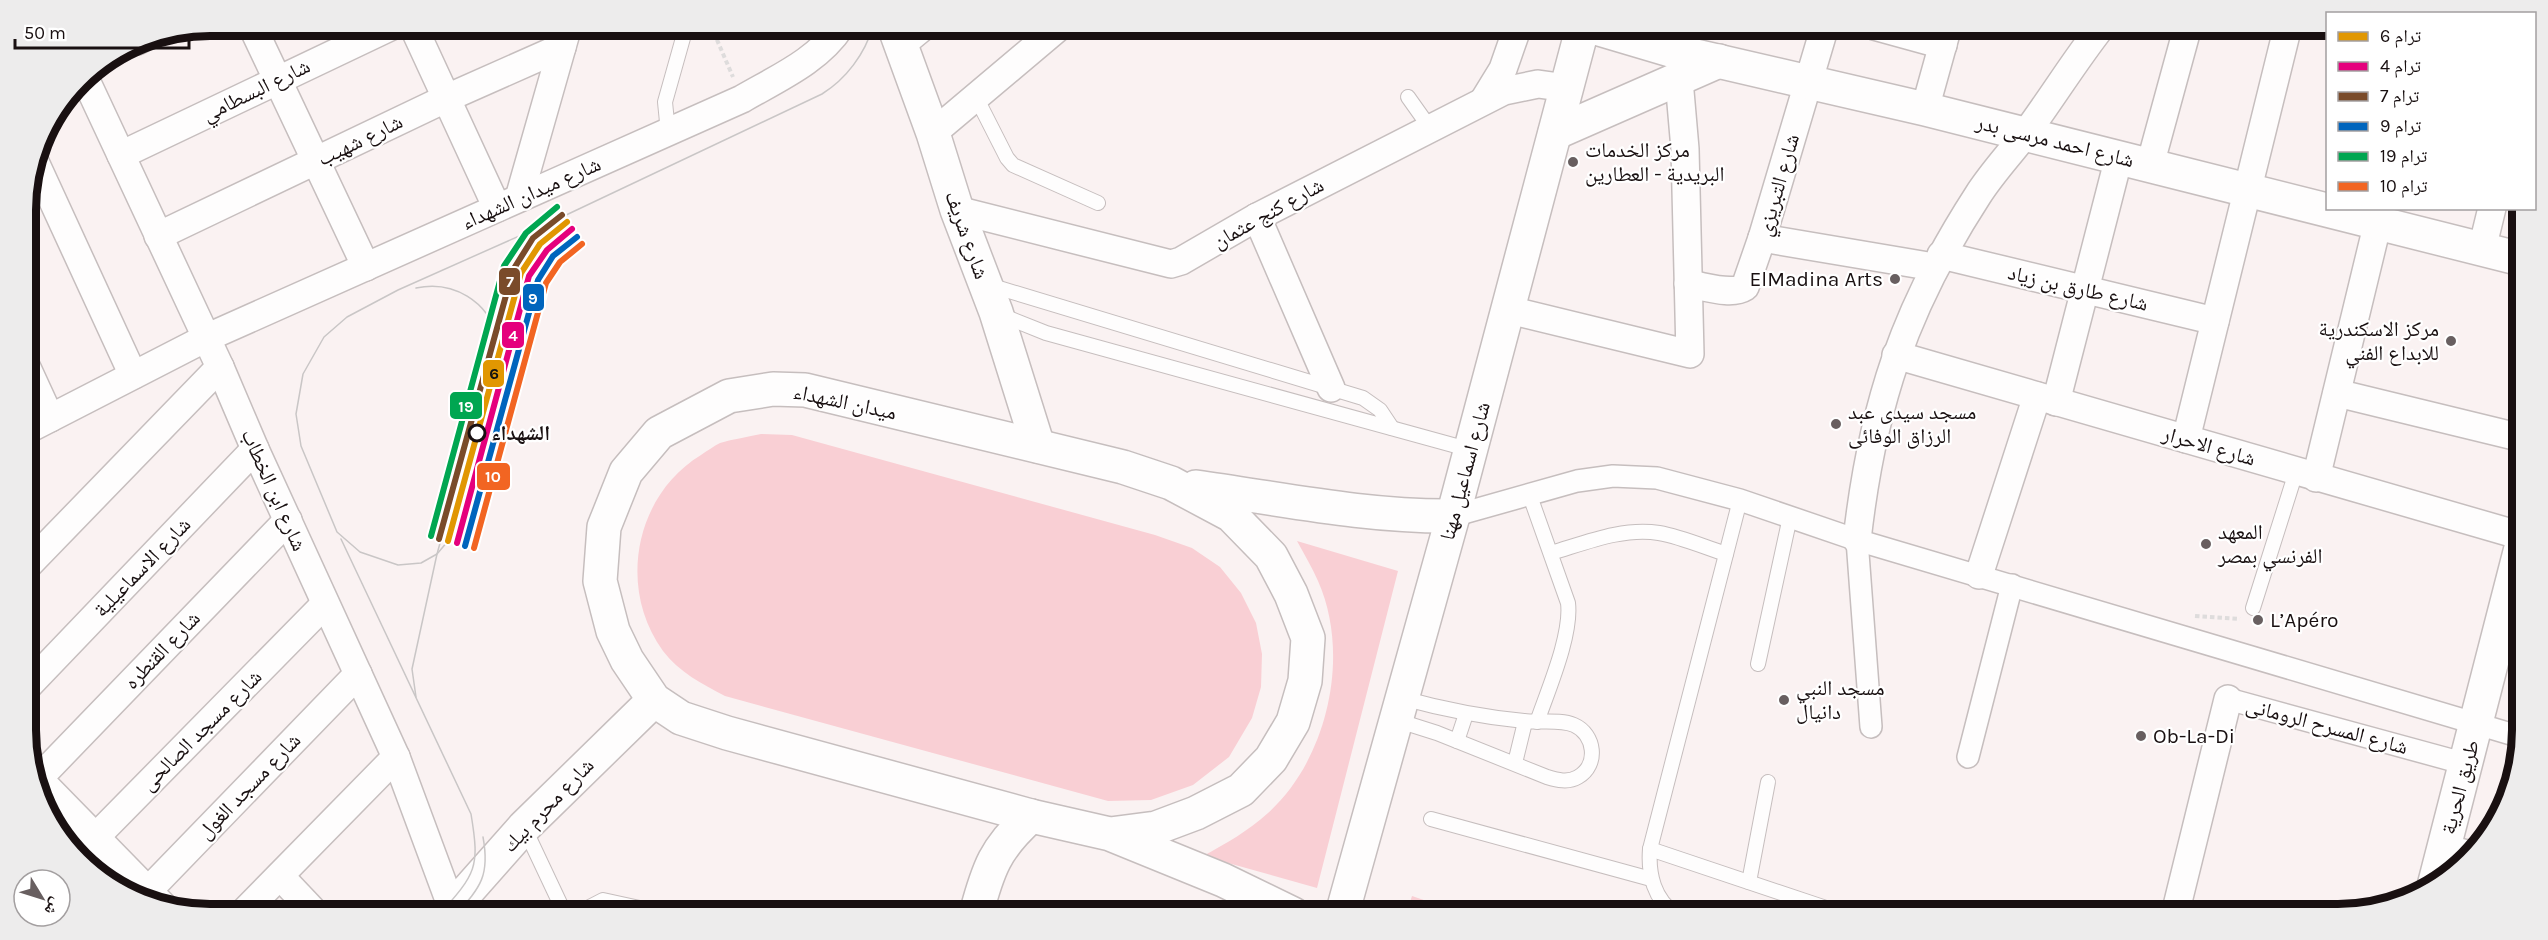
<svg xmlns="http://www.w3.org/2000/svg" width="2548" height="940" font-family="Karla,'Noto Naskh Arabic',sans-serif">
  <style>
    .green { fill: #f9cfd4 }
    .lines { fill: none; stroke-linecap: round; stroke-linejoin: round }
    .service-casing { stroke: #c6bebe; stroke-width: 16 }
    .pedestrian-casing { stroke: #c6bebe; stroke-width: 24 }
    .minor-casing { stroke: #c6bebe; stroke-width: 30 }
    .tertiary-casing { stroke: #c6bebe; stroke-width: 36 }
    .secondary-casing { stroke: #c6bebe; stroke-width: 36 }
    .primary-casing { stroke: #c6bebe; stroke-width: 36 }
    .path { stroke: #dedcdc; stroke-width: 4; stroke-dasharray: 4.5 3; stroke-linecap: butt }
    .service { stroke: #fefdfd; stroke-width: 14 }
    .pedestrian { stroke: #fefdfd; stroke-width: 21 }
    .minor { stroke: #fefdfd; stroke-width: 27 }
    .tertiary { stroke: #fefdfd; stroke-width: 33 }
    .secondary { stroke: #fefdfd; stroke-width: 33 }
    .primary { stroke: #fefdfd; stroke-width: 33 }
    .tram { stroke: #c9c6c6; stroke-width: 1.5 }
    .tram-1-casing { stroke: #fff; stroke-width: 10 }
    .tram-2-casing { stroke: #fff; stroke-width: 10 }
    .tram-3-casing { stroke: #fff; stroke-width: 10 }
    .tram-4-casing { stroke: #fff; stroke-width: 10 }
    .tram-5-casing { stroke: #fff; stroke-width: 10 }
    .tram-6-casing { stroke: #fff; stroke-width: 10 }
    .tram-1 { stroke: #e19702; stroke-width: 6 }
    .tram-2 { stroke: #e5007d; stroke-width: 6 }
    .tram-3 { stroke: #7a4b2a; stroke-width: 6 }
    .tram-4 { stroke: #0065bd; stroke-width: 6 }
    .tram-5 { stroke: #00a651; stroke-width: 6 }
    .tram-6 { stroke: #f26522; stroke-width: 6 }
    .poi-dot { fill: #685f60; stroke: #fff; stroke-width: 2 }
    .stop-dot { fill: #fff; stroke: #191011; stroke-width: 3 }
    .labels { text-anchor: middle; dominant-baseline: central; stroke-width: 4.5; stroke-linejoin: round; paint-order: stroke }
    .street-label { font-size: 21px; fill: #191011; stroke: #fff }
    .poi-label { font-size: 21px; fill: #191011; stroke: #fff; text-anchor: start }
    .stop-label { font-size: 21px; font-weight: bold; fill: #191011; stroke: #fff; text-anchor: start }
    .rim { fill: none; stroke: #191011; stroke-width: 8 }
    .line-badge { stroke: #fff; stroke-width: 2 }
    .badge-label { font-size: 16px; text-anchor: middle; font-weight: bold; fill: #fff }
    .pale-badge-label { font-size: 16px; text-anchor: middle; font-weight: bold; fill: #111 }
  </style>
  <rect width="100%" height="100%" fill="#faf2f2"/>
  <!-- green -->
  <g class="green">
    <path d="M761,434L792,435L1155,535L1192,548L1220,567L1241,593L1256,623L1262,654L1261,687L1252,718L1229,757L1193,785L1151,800L1108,801L725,696C702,684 679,672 663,651C617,588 635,495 701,455C707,451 714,446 720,443C733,439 748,437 761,434Z"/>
    <path d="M1297,541L1398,571L1317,888L1203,856C1227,843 1248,831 1268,813C1328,759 1351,655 1318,581C1312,567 1304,554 1297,541Z"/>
    <polygon points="1412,896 1465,914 1406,914"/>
  </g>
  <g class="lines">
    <!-- service casing -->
    <g class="service-casing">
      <g id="service">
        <polyline points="976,97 1007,158 1013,165 1098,203"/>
        <polyline points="1408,97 1430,128"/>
        <polyline points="668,132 665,102 683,38"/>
        <polyline points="989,285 1363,398 1380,410 1392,428"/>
        <polyline points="1001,315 1046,333 1471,450"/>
        <path d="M1530,496L1568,603C1572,635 1548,690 1537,722"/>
        <path d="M1551,553C1585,543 1623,527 1659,533C1682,537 1704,547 1726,554"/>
        <polyline points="2253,608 2296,472"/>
        <polyline points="1758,664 1790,517"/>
        <path d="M1396,720L1437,733L1547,777C1557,780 1568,783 1578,777C1599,765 1595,734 1574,725C1560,719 1539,723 1524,721C1482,717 1442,709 1402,698"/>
        <polyline points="1457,741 1466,714"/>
        <polyline points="1515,763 1525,722"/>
        <polyline points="1431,819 1651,879"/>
        <polyline points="524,827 565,914"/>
        <polyline points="1650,849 1829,909 1835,914"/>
        <polyline points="1749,882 1768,782"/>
        <polyline points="1343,911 1365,914"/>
        <polyline points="576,914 603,900 667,914"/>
        <path d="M1676,914C1654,900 1648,874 1650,849L1740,500"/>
      </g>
    </g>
    <!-- pedestrian casing -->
    <g class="pedestrian-casing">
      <g id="pedestrian">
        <polyline points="1453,516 1577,481 1613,476 1657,478 1740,500 1857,540 2521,737"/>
        <polyline points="1857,540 1871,727"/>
        <polyline points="2228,699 2466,764"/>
        <polyline points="1968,757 2012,585"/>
      </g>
    </g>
    <!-- minor casing -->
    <g class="minor-casing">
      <g id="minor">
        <polyline points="252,26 366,267"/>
        <polyline points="413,26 497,208"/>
        <polyline points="1874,26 1943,45"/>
        <polyline points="137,41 141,39"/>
        <polyline points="901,45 924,26"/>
        <polyline points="84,76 220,367 255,449 396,757 452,908"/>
        <polyline points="1484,100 1503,69 1518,26"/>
        <polyline points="1925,109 1948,26"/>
        <polyline points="933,133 1060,26"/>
        <polyline points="121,155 392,26"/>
        <polyline points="35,162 133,375"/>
        <polyline points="2150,165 2188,26"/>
        <polyline points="519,198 568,26"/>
        <polyline points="957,210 1171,264 1181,261 1257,217 1504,91 1538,84 1567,88"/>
        <polyline points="1257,217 1331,388"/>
        <polyline points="158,236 447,98 562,47"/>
        <polyline points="1762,238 1934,267"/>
        <polyline points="2482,249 2492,208"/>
        <polyline points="1941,255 2215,321"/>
        <path d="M1688,284C1704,286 1731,296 1745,287L1762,238L1825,26"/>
        <polyline points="1509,310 1690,354 1685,149 1679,80"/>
        <polyline points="1896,355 2522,536"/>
        <polyline points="27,368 50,418"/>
        <polyline points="2337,393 2522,438"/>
        <polyline points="2056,402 2119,157"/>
        <path d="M27,430L206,338L742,99C778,78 818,61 841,26"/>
        <polyline points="2186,439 2288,26"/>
        <polyline points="2316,478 2378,222"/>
        <path d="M1857,540C1872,406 1904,309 1978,195C1992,173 2010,154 2026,133C2052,98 2075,60 2102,26"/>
        <polyline points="28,565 220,367"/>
        <polyline points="1979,575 2037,396"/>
        <polyline points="2500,630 2522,637"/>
        <polyline points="29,685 255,449"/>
        <polyline points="31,771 164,907"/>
        <polyline points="36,781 288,520"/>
        <polyline points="2444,848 2471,855"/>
        <polyline points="77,856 325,604"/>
        <polyline points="280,876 316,914"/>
        <polyline points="141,898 358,674"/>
        <polyline points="242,914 396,757"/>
        <polyline points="2175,914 2228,699"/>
      </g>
    </g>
    <!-- tertiary casing -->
    <g class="tertiary-casing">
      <polyline id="tertiary" points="1589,26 1670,50 1925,109 2521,259"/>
    </g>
    <!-- secondary casing -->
    <g class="secondary-casing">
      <g id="secondary">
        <polyline points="894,26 933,133 957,210 996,312 1038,446"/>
        <polyline points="1555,133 1719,61"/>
        <path d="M1196,487C1282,499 1367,517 1453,516"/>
        <polyline points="1110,834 1156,828 1196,813 1241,790 1271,759 1293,722 1305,681 1308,638 1291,594 1271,556 1231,515 1171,483 1123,467 805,390 773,389 729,396 659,433 626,472 604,527 600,581 613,631 627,660 654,700 681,718 727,733 1031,816 1110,834 1223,880 1293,914"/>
        <polyline points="447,914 524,827 654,700"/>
        <path d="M976,914C988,869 995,848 1031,816"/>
        <polyline points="1342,914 1453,516 1583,26"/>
      </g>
    </g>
    <!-- primary casing -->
    <g class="primary-casing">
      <polyline id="primary" points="2434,886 2522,544"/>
    </g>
    <!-- path -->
    <g class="path">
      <polyline points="711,26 733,77"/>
      <polyline points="2195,616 2240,619"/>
    </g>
    <!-- service -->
    <use href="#service" class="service"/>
    <!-- pedestrian -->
    <use href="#pedestrian" class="pedestrian"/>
    <!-- minor -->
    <use href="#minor" class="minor"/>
    <!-- tertiary -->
    <use href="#tertiary" class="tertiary"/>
    <!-- secondary -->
    <use href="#secondary" class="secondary"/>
    <!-- primary -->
    <use href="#primary" class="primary"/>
    <!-- tram -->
    <g class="tram">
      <path d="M416,288C453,280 488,301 498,338"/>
      <path d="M341,539L471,814C480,868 476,873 440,914"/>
      <path d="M448,541L437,554L421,563L398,565L360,552L337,532L301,446L296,414L303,374L324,337L347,317L398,290L564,216L822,94C846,79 865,54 873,26"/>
      <polyline points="416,697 412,669 437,554 516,270 532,242 546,228"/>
      <path d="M456,914C481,887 490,875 483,837"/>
    </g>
    <!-- tram-1 casing -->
    <g class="tram-1-casing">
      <polyline id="tram-1" points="448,541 521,273 540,244 567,222"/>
    </g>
    <!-- tram-2 casing -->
    <g class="tram-2-casing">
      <polyline id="tram-2" points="457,543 529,276 547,250 572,229"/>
    </g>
    <!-- tram-3 casing -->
    <g class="tram-3-casing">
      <polyline id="tram-3" points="439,539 513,270 533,238 562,215"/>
    </g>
    <!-- tram-4 casing -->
    <g class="tram-4-casing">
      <polyline id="tram-4" points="465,546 538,280 553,256 577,237"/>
    </g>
    <!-- tram-5 casing -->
    <g class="tram-5-casing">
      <polyline id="tram-5" points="431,536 504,266 526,233 557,207"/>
    </g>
    <!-- tram-6 casing -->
    <g class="tram-6-casing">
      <polyline id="tram-6" points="474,548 546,283 560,262 582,244"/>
    </g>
    <!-- tram-1 -->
    <use href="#tram-1" class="tram-1"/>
    <!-- tram-2 -->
    <use href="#tram-2" class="tram-2"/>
    <!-- tram-3 -->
    <use href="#tram-3" class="tram-3"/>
    <!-- tram-4 -->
    <use href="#tram-4" class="tram-4"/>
    <!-- tram-5 -->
    <use href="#tram-5" class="tram-5"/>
    <!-- tram-6 -->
    <use href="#tram-6" class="tram-6"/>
  </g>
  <!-- markers -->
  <g class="poi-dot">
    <circle cx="1573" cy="162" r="6"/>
    <circle cx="1895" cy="279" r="6"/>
    <circle cx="2451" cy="341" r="6"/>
    <circle cx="1836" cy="424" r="6"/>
    <circle cx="2206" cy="544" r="6"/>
    <circle cx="2258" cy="620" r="6"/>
    <circle cx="1784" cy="700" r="6"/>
    <circle cx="2141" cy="736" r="6"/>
  </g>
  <circle class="stop-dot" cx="477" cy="433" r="8"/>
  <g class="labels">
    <!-- street labels -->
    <g class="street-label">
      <text transform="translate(256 90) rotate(-26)">شارع البسطامي</text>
      <text transform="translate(360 140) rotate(-26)">شارع شهيب</text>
      <text transform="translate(2055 141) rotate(14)">شارع احمد مرسى بدر</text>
      <text transform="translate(1778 185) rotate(-74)">شارع التبريزي</text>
      <text transform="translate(531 193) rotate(-24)">شارع ميدان الشهداء</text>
      <text transform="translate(1268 213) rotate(-29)">شارع كنج عثمان</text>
      <text transform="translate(967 235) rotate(70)">شارع شريف</text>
      <text transform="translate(2078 288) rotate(13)">شارع طارق بن زياد</text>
      <text transform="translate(845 402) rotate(12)">ميدان الشهداء</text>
      <text transform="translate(2209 446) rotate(16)">شارع الاحرار</text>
      <text transform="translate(1465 471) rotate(-75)">شارع اسماعيل مهنا</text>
      <text transform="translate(274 490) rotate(66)">شارع ابن الخطاب</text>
      <text transform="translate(142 567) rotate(-46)">شارع الاسماعيلية</text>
      <text transform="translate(162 650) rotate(-46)">شارع القنطره</text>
      <text transform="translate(2327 726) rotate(15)">شارع المسرح الرومانى</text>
      <text transform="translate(201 730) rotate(-45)">شارع مسجد الصالحى</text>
      <text transform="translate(249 786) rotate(-46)">شارع مسجد الغول</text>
      <text transform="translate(2460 787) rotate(-75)">طريق الحرية</text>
      <text transform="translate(548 805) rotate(-46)">شارع محرم بيك</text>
    </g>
    <!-- poi labels -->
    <g class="poi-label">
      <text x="1585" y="150">مركز الخدمات<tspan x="1585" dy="24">البريدية - العطارين</tspan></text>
      <text x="1883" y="279" text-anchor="end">ElMadina Arts</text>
      <text x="2439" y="329" text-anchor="end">مركز الاسكندرية<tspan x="2439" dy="24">للابداع الفني</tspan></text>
      <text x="1848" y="412">مسجد سيدى عبد<tspan x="1848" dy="24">الرزاق الوفائى</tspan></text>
      <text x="2218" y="532">المعهد<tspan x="2218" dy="24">الفرنسي بمصر</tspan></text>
      <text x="2270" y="620">L’Apéro</text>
      <text x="1796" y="688">مسجد النبي<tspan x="1796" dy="24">دانيال</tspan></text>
      <text x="2153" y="736">Ob-La-Di</text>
    </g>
    <!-- stop labels -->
    <g class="stop-label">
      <text x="491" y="433">الشهداء</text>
    </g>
  </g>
  <!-- crop -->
  <path d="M0 0H2548V940H0ZM210 36H2338A174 174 0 0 1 2512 210V730A174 174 0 0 1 2338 904H210A174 174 0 0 1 36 730V210A174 174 0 0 1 210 36Z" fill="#edecec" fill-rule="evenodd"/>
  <path class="rim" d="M210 36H2338A174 174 0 0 1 2512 210V730A174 174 0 0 1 2338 904H210A174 174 0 0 1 36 730V210A174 174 0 0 1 210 36Z"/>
  <g class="line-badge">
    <rect x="498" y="267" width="23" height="29" rx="6" fill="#7a4b2a"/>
    <rect x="522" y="283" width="23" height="29" rx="6" fill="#0065bd"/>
    <rect x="501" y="321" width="24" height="28" rx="6" fill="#e5007d"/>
    <rect x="482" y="359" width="23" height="29" rx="6" fill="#e19702"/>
    <rect x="449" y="391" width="34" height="29" rx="6" fill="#00a651"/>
    <rect x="476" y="462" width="35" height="29" rx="6" fill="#f26522"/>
  </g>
  <g class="badge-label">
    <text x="510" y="287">7</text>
    <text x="533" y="304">9</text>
    <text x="513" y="341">4</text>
    <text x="466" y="412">19</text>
    <text x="493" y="482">10</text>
  </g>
  <g class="pale-badge-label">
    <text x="494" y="379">6</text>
  </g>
  <!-- legend -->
  <rect x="2326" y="12" width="210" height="198" fill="#ffffff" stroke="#a39fa0" stroke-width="1.5"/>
  <rect x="2338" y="32" width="30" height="9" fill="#e19702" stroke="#a39fa0" stroke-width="1.5"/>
  <text x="2380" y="42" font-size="18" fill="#191011">ترام 6</text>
  <rect x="2338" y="62" width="30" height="9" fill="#e5007d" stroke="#a39fa0" stroke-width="1.5"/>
  <text x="2380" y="72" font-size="18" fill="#191011">ترام 4</text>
  <rect x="2338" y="92" width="30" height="9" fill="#7a4b2a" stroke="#a39fa0" stroke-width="1.5"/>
  <text x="2380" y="102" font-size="18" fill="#191011">ترام 7</text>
  <rect x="2338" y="122" width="30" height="9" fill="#0065bd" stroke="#a39fa0" stroke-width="1.5"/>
  <text x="2380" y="132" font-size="18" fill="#191011">ترام 9</text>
  <rect x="2338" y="152" width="30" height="9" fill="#00a651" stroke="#a39fa0" stroke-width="1.5"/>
  <text x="2380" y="162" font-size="18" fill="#191011">ترام 19</text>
  <rect x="2338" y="182" width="30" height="9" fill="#f26522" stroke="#a39fa0" stroke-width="1.5"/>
  <text x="2380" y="192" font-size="18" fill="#191011">ترام 10</text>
  <!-- north arrow -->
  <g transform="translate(42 898) rotate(128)"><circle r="28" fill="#ffffff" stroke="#a39fa0" stroke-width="1.5"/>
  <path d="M0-4.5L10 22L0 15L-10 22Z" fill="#685f60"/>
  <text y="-9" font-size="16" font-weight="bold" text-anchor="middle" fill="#191011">ش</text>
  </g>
  <!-- scale -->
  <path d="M15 39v9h174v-9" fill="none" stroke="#191011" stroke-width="3"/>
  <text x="24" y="39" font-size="18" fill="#191011" stroke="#ffffff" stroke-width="4.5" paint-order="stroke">50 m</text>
</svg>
